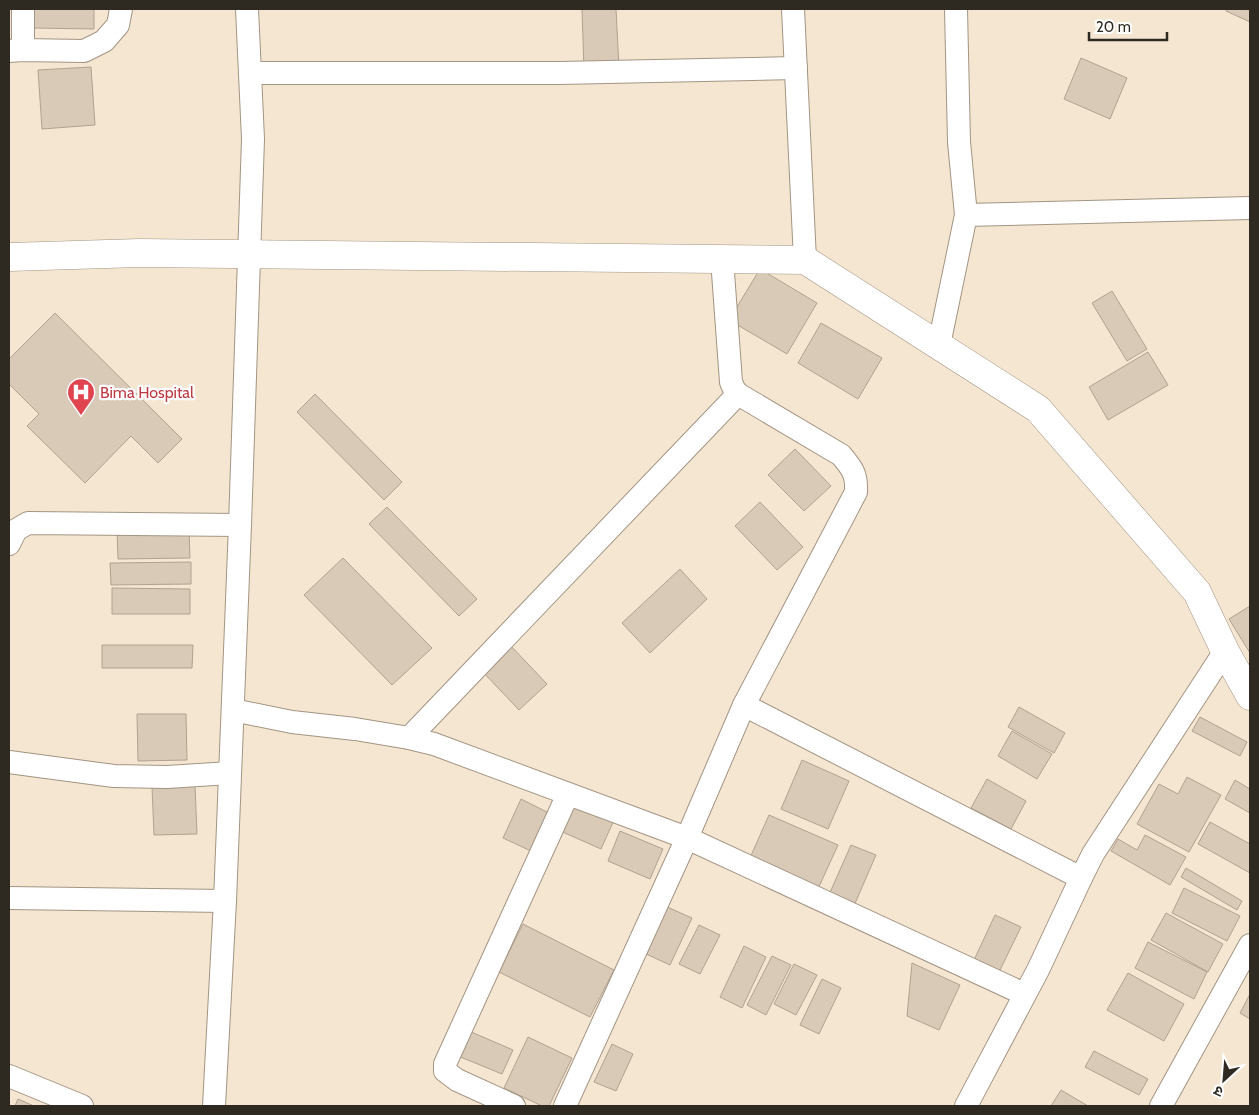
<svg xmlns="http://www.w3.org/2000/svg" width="1259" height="1115" font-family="Cabin,'Noto Sans Devanagari',sans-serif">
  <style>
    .building { fill: #d8cab6; stroke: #b0a28f }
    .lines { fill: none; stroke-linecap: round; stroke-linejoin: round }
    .minor-casing { stroke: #a39583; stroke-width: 24 }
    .tertiary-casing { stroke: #a39583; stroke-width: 29 }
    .minor { stroke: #fff; stroke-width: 22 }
    .tertiary { stroke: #fff; stroke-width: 28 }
    .labels { text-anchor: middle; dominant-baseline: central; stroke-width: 4.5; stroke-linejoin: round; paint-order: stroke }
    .health-label { font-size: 16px; fill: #be3a42; stroke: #fff; text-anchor: start }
  </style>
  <rect width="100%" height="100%" fill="#f5e6d2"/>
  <!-- building -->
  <g class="building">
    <polygon points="33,9 94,9 94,29 33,28"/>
    <polygon points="582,9 616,9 619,68 584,70"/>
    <polygon points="1227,9 1250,9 1250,22 1226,11"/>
    <polygon points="1081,58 1127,78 1110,119 1064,99"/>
    <polygon points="91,67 95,125 42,129 38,70"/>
    <polygon points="760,269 817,303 787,354 729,320"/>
    <polygon points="1112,291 1147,349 1127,361 1092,303"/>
    <polygon points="55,313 182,439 158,463 131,436 85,483 27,426 39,414 9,384 9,359"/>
    <polygon points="821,323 882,358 858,399 798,363"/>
    <polygon points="1148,352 1168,385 1108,420 1089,387"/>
    <polygon points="315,394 402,482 384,500 297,412"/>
    <polygon points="795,449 831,486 804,511 768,475"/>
    <polygon points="760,502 803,547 777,570 735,526"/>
    <polygon points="387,507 477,599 459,616 369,524"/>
    <polygon points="189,529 190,558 118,559 117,530"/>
    <polygon points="343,558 432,648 392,685 304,595"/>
    <polygon points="191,562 191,584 111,585 110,563"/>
    <polygon points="680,569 707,599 650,653 622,623"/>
    <polygon points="112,588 190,589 190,614 112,614"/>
    <polygon points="1250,606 1250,653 1229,619"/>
    <polygon points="509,644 547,684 519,710 481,670"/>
    <polygon points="102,645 193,645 192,668 102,668"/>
    <polygon points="1019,707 1065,733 1054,753 1008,727"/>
    <polygon points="137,714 186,714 187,760 138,761"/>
    <polygon points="1200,717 1247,742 1240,756 1192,731"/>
    <polygon points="1012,731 1052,754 1037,779 998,756"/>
    <polygon points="802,760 849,781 828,829 781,809"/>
    <polygon points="1187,777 1221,795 1189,852 1137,824 1159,784 1178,794"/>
    <polygon points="987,779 1026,801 1011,829 971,808"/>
    <polygon points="1235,780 1250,789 1250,813 1225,799"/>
    <polygon points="195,786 197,834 154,835 152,787"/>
    <polygon points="521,799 551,814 533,852 503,838"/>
    <polygon points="570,802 614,820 601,849 558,830"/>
    <polygon points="769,815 838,845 817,891 749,860"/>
    <polygon points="1210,822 1250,844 1250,873 1198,844"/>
    <polygon points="620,831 663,849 650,879 608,861"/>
    <polygon points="1145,835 1186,857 1170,885 1111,851 1118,839 1137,850"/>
    <polygon points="851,845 876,855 853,908 828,897"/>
    <polygon points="1186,868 1242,901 1237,910 1181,877"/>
    <polygon points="1184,888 1240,916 1227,941 1172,913"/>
    <polygon points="665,906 692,918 670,965 644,953"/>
    <polygon points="1166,913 1223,944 1208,972 1151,940"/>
    <polygon points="995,915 1021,927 999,972 974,960"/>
    <polygon points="523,924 614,970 590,1017 499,972"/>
    <polygon points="699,925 720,935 700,974 679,964"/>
    <polygon points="1148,942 1207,972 1194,999 1135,968"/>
    <polygon points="744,946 766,957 742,1008 720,997"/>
    <polygon points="772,956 791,965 766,1015 747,1005"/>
    <polygon points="912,963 960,985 939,1030 907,1016"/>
    <polygon points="794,964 817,975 796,1015 774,1004"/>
    <polygon points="1128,973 1184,1004 1164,1041 1107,1010"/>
    <polygon points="822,979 841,988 819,1034 800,1025"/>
    <polygon points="1250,994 1250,1019 1240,1013"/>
    <polygon points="469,1031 513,1050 502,1074 458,1056"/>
    <polygon points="528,1037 572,1058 549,1106 542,1106 504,1088"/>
    <polygon points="612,1044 633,1054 616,1091 594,1082"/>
    <polygon points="1094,1051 1148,1079 1139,1095 1085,1067"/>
    <polygon points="1061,1090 1088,1106 1051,1106"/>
    <polygon points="18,1099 34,1106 15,1106"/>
  </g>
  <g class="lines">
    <!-- minor casing -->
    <g class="minor-casing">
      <g id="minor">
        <polyline points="793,9 805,260"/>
        <polyline points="23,50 23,9"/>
        <polyline points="9,51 23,50 84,51 104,41 118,25 121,9"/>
        <polyline points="250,73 559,73 796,68"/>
        <polyline points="966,215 1250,208"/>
        <polyline points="939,345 966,215 959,142 956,9"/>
        <polyline points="9,544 16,530 28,523 240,525"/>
        <polyline points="744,705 1081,878"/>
        <polyline points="233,710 292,722 355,729 409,738 434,744 687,838 1024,994"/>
        <polyline points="409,738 738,394"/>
        <polyline points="9,762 114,776 167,777 230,773"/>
        <polyline points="9,898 225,901"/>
        <polyline points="9,1076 82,1106"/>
        <polyline points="214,1106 225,901 240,525 253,139 247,9"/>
        <polyline points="514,1106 457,1080 445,1071 445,1064 568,794"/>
        <path d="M565,1106L687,838L744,705L856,492C857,474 852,468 841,455L738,394L734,389L731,382L722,259"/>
        <polyline points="966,1106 1038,970 1081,878 1093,854 1225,651"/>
        <polyline points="1161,1106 1250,945"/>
      </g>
    </g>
    <!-- tertiary casing -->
    <g class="tertiary-casing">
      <polyline id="tertiary" points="9,257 140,253 805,260 1038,409 1197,592 1225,651 1250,696"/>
    </g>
    <!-- minor -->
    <use href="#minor" class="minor"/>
    <!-- tertiary -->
    <use href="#tertiary" class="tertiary"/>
  </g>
  <!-- icons -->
  <defs>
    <g id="hospital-pin" transform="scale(1.4375)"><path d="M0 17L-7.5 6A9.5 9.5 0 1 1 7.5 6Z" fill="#e0444e" stroke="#fff"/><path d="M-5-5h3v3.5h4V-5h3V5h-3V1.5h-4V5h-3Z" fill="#fff"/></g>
  </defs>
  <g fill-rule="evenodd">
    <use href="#hospital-pin" x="81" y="392"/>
  </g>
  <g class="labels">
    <!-- health labels -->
    <g class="health-label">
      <text x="100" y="392">Bima Hospital</text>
    </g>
  </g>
  <!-- border -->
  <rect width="1259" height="1115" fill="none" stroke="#2e2921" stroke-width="20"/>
  <!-- north arrow -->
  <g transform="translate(1224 1080) rotate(206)" stroke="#ffffff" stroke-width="4" paint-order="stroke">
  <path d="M0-4L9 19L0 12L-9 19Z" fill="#2e2921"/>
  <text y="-8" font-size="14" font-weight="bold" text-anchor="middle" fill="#2e2921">उ</text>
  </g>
  <!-- scale -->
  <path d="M1089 32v8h78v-8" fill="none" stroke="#2e2921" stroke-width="2.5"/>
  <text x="1096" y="32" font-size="15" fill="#2e2921" stroke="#ffffff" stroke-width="4" paint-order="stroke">20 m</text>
</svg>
